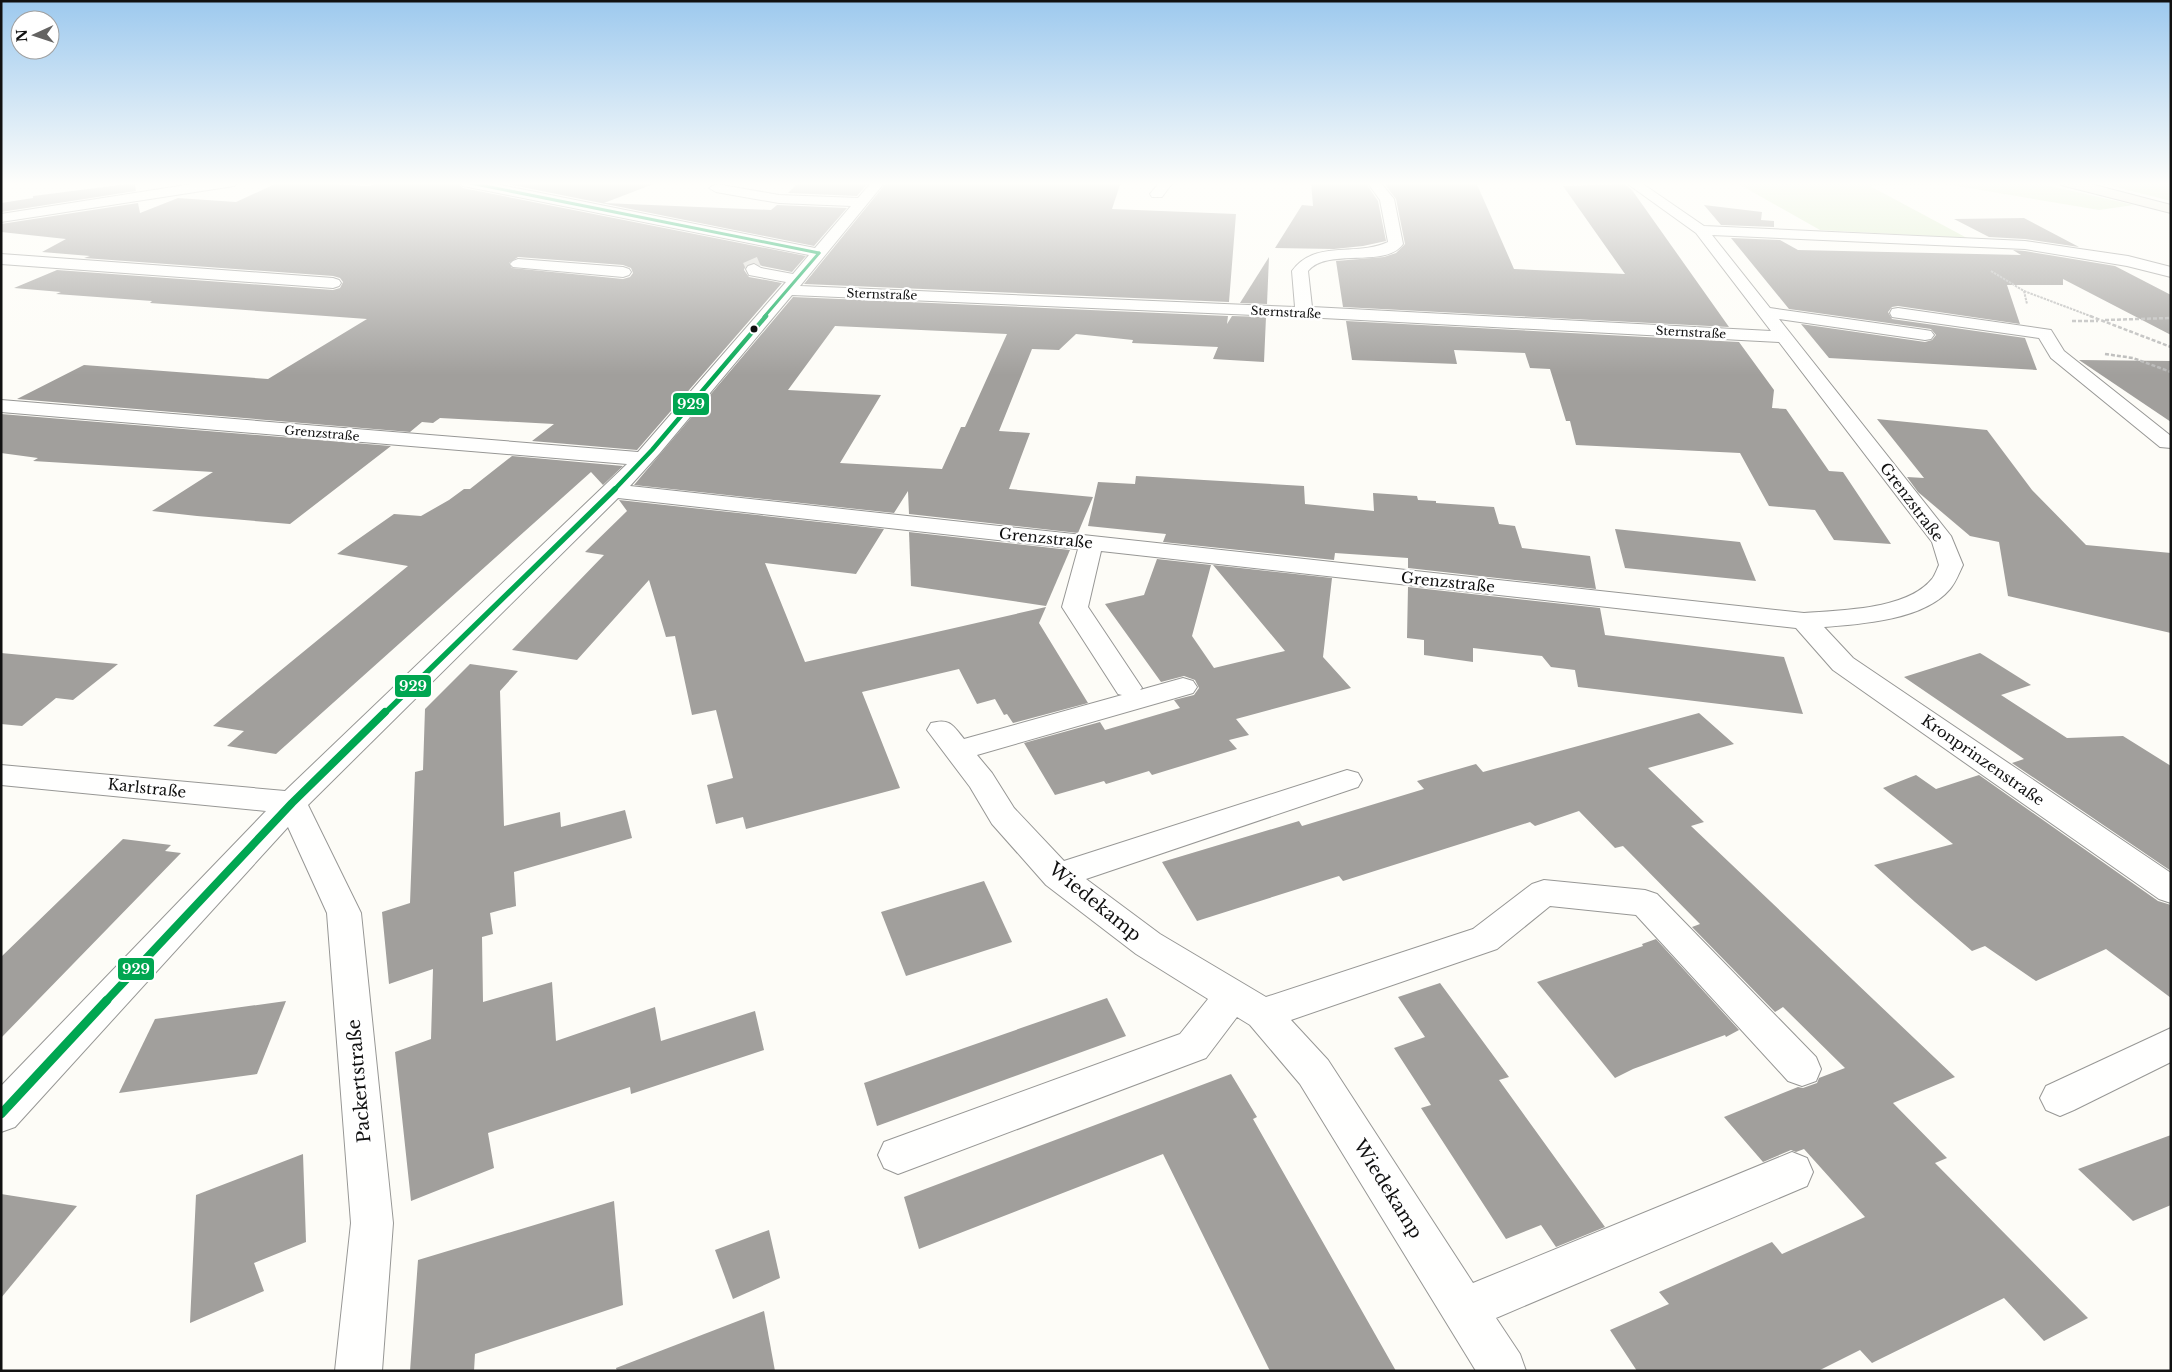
<svg xmlns="http://www.w3.org/2000/svg" width="2172" height="1372" font-family="'Libre Baskerville',serif">
  <style>
    .forest { fill: #d8eac5 }
    .building { fill: #a19f9c; fill-rule: evenodd }
    .lines { fill: none; stroke-linecap: round; stroke-linejoin: round }
    .minor-tunnel { stroke: #dad9d4; stroke-width: 15; stroke-dasharray: 15 8; stroke-linecap: butt }
    .minor-casing { stroke: #979795; stroke-width: 2 }
    .major-casing { stroke: #858482; stroke-width: 2 }
    .path-far1 { stroke: #b9b9b8; stroke-width: 2; stroke-dasharray: 2.5 1; stroke-linecap: butt }
    .path { stroke: #b9b9b8; stroke-width: 2.5; stroke-dasharray: 4 2; stroke-linecap: butt }
    .minor { fill: #fffffe; fill-rule: evenodd }
    .major { fill: #ede9dc; fill-rule: evenodd }
    .bus-1-far4-casing { stroke: #fff; stroke-width: 5 }
    .bus-1-far3-casing { stroke: #fff; stroke-width: 7 }
    .bus-1-far2-casing { stroke: #fff; stroke-width: 9 }
    .bus-1-far1-casing { stroke: #fff; stroke-width: 11 }
    .bus-1-casing { stroke: #fff; stroke-width: 13 }
    .bus-1-far4 { stroke: #00a651; stroke-width: 3 }
    .bus-1-far3 { stroke: #00a651; stroke-width: 4.5 }
    .bus-1-far2 { stroke: #00a651; stroke-width: 5.5 }
    .bus-1-far1 { stroke: #00a651; stroke-width: 8 }
    .bus-1 { stroke: #00a651; stroke-width: 9 }
    .bus-dot { fill: #111; stroke: #fff; stroke-width: 2 }
    .labels { text-anchor: middle; dominant-baseline: central; stroke-width: 5; stroke-linejoin: round; paint-order: stroke }
    .far-street-label { font-size: 12px; fill: #111; stroke: #fff }
    .street-label { font-size: 15px; fill: #111; stroke: #fff }
    .near-street-label { font-size: 18px; fill: #111; stroke: #fff }
    .line-badge { stroke: #fff; stroke-width: 2 }
    .badge-label { font-size: 14px; text-anchor: middle; font-weight: bold; fill: #fff }
  </style>
  <rect width="100%" height="100%" fill="#fdfcf7"/>
  <!-- forest -->
  <g class="forest">
    <polygon points="1735,182 2033,182 2134,205 2099,210 1945,184 1870,186 1967,238 1820,230"/>
    <polygon points="2096,182 2171,182 2171,201"/>
  </g>
  <!-- building -->
  <g class="building">
    <path d="M285,182L370,186L378,182H455L463,188L806,256L792,272L762,266L755,262L746,265L744,270L749,277L782,283L637,450L532,441L554,424L440,418L433,423L422,422L410,432L17,399L84,365L268,379L367,319L150,303L152,301L56,294L61,292L14,288L57,270L333,290L340,288L343,282L340,278L333,276L84,258L90,256L42,252L66,239L1,232V224L138,203L140,213L178,198L236,202L277,183ZM518,257L623,265L631,268L633,273L630,277L623,279L512,268L509,263Z"/>
    <polygon points="497,182 651,182 651,185 604,203 771,210 777,205 847,208 814,246"/>
    <polygon points="799,182 869,182 857,196 788,193"/>
    <polygon points="887,182 1121,182 1112,209 1236,214 1229,302 804,284"/>
    <polygon points="1311,182 1365,182 1378,201 1386,241 1363,246 1334,249 1275,248 1302,205 1313,206"/>
    <polygon points="1383,182 1476,182 1514,269 1625,274 1563,186 1625,184 1632,190 1729,327 1343,307 1336,261 1384,257 1396,253 1405,244 1396,199"/>
    <polygon points="135,183 136,191 1,212 1,203 33,198 33,196"/>
    <polygon points="1704,205 1762,212 1761,220 1774,221 1774,227 1721,225"/>
    <polygon points="2024,218 2079,247 2025,239 1989,237 1954,219"/>
    <polygon points="1731,238 1780,240 1798,250 2021,255 2013,250 2025,251 2115,266 2171,295 2171,335 2063,279 2063,285 2007,285 2020,324 1898,306 1892,307 1888,312 1892,319 2025,338 2037,370 1829,358 1801,324 1925,342 1932,340 1936,335 1931,329 1789,309"/>
    <polygon points="1269,257 1267,304 1240,303"/>
    <path d="M793,297L1228,316L1227,324L1232,316L1266,317L1264,362L1213,359L1218,347L1132,343L1133,340L1076,334L1059,350L1032,349L999,431L1030,433L1009,489L1093,497L1078,533L909,514L908,491L894,513L634,485ZM835,326L1007,334L965,427H961L942,469L840,463L881,395L788,390Z"/>
    <polygon points="1346,321 1739,342 1774,390 1772,408 1786,409 1829,471 1843,472 1891,544 1834,540 1815,510 1769,506 1740,453 1576,445 1570,421 1566,421 1550,369 1530,368 1525,353 1454,350 1457,364 1352,360"/>
    <polygon points="2079,360 2171,361 2171,422"/>
    <polygon points="1,414 391,446 290,524 197,516 152,511 213,472 33,461 38,458 1,453"/>
    <polygon points="1877,419 1987,430 2032,490 2086,545 2171,553 2171,633 2008,596 1999,542 1970,536 1918,492 1907,477 1924,478"/>
    <polygon points="512,456 623,466 603,485 591,472 276,754 227,746 244,731 213,726 408,566 337,554 394,514 421,516 449,500 464,489 470,489"/>
    <polygon points="1136,476 1304,486 1305,504 1374,511 1373,493 1417,496 1418,500 1436,501 1436,503 1494,507 1499,524 1515,526 1522,548 1590,556 1596,589 1408,568 1408,558 1335,553 1334,560 1163,542 1166,534 1088,526 1098,482 1135,484"/>
    <polygon points="619,500 884,529 856,574 765,563 805,662 1046,607 1039,623 1088,703 1013,723 1007,714 1004,715 995,699 977,704 959,669 862,692 900,788 746,829 743,817 716,824 707,785 733,778 716,710 692,715 675,636 666,637 649,580 577,660 512,650 604,555 585,552 627,511"/>
    <polygon points="1615,529 1740,542 1756,581 1625,568"/>
    <polygon points="909,532 1070,550 1046,606 911,586"/>
    <polygon points="1157,559 1211,565 1192,636 1214,668 1285,651 1213,565 1332,578 1323,657 1351,688 1236,719 1249,735 1229,740 1237,749 1152,775 1149,771 1106,784 1104,781 1055,795 1024,743 1100,722 1105,730 1180,708 1174,700 1194,695 1199,688 1195,680 1184,676 1161,682 1105,604 1144,595"/>
    <polygon points="1408,587 1600,608 1605,635 1784,657 1803,714 1578,687 1575,670 1551,667 1542,656 1473,648 1473,662 1424,655 1424,640 1407,638"/>
    <polygon points="1,653 118,664 73,700 56,698 22,726 1,724"/>
    <polygon points="1980,653 2031,685 2001,695 2067,738 2123,736 2171,766 2171,871 2012,763 2024,759 1904,677"/>
    <polygon points="470,664 518,671 500,691 504,826 560,812 561,827 625,810 632,838 514,872 516,906 490,913 493,934 482,937 483,1002 552,982 556,1041 655,1007 661,1041 755,1011 764,1050 631,1094 630,1087 488,1133 494,1168 411,1201 395,1052 431,1039 433,969 389,984 382,912 410,903 415,772 423,770 425,709"/>
    <polygon points="1699,713 1734,744 1648,768 1704,822 1691,826 1955,1077 1893,1103 1947,1158 1935,1163 2088,1318 2044,1341 2004,1298 1872,1363 1860,1350 1818,1371 1637,1371 1610,1330 1669,1304 1659,1292 1772,1242 1782,1254 1865,1217 1804,1149 1796,1152 1791,1150 1763,1162 1724,1117 1798,1087 1803,1088 1817,1083 1819,1078 1845,1068 1783,1007 1775,1012 1692,927 1700,924 1623,846 1615,848 1579,811 1535,826 1530,822 1343,881 1339,876 1197,921 1162,862 1299,821 1302,826 1424,789 1417,781 1476,764 1483,772"/>
    <polygon points="1916,775 1936,789 1979,775 2158,901 2171,905 2171,998 2106,949 2036,981 1985,946 1972,951 1915,902 1874,865 1953,844 1883,788"/>
    <polygon points="123,839 171,845 165,851 181,853 1,1038 1,957"/>
    <polygon points="984,881 1012,942 906,976 881,912"/>
    <polygon points="1656,939 1739,1030 1726,1037 1725,1035 1633,1069 1615,1078 1537,982 1643,946 1642,944"/>
    <polygon points="1440,983 1509,1077 1499,1080 1605,1227 1556,1247 1541,1225 1506,1239 1421,1108 1431,1105 1394,1048 1425,1037 1398,997"/>
    <polygon points="1107,998 1126,1036 877,1126 864,1083"/>
    <polygon points="286,1001 257,1074 119,1093 155,1019"/>
    <polygon points="1231,1074 1257,1117 1253,1119 1396,1371 1270,1371 1163,1154 919,1249 904,1197"/>
    <polygon points="2171,1135 2171,1205 2133,1221 2078,1169"/>
    <polygon points="303,1154 306,1242 254,1263 264,1291 190,1323 196,1195"/>
    <polygon points="1,1194 77,1206 1,1298"/>
    <polygon points="614,1201 623,1305 475,1354 474,1371 410,1371 418,1260"/>
    <polygon points="769,1230 780,1278 733,1299 715,1250"/>
    <polygon points="764,1311 775,1371 617,1371 616,1368"/>
  </g>
  <g class="lines">
    <!-- minor-tunnel -->
    <polyline class="minor-tunnel" points="750,260 754,269"/>
    <!-- minor casing -->
    <g class="minor-casing">
      <g id="minor">
        <polygon points="205,182 240,182 234,186 1,222 1,214"/>
        <path d="M457,182H485L815,248L851,206L779,203L716,192L709,188L716,184L779,195L858,198L872,182H885L800,286L1295,307L1292,271C1315,239 1356,257 1388,242L1380,200L1367,182H1380L1394,199L1403,244C1386,269 1327,247 1308,271L1312,307L1771,331L1696,233L1625,182H1640L1704,226L2025,241L2128,256L2171,267V277L2127,266L2025,249L1712,235L1770,308L1925,330L1931,331L1934,335L1931,339L1925,340L1779,319L1951,536L1963,565C1959,573 1956,582 1950,589C1924,620 1862,624 1824,627L1853,658L2171,873V903L2159,899L1833,670L1796,628L1101,551L1088,607L1142,688L1140,690L1183,678L1193,681L1197,687L1193,693L977,755L992,773L1014,808L1064,861L1347,770L1358,773L1362,780L1358,787L1086,879L1160,934L1266,997L1473,929L1532,884L1544,880L1645,890L1657,894L1816,1057L1821,1069L1816,1081L1802,1086L1788,1081L1636,915L1550,906L1497,949L1291,1020L1328,1060L1473,1283L1792,1152L1807,1158L1813,1172L1807,1186L1496,1318L1520,1354L1526,1371H1476L1300,1084L1250,1025L1237,1017L1206,1058L898,1174L884,1168L878,1155L884,1142L1180,1034L1208,999L1136,954L1046,885L992,824L970,787L927,730L931,723C950,718 953,725 964,739L1122,695L1118,694L1062,607L1078,549L618,498L308,805L361,913L393,1223L382,1371H335L351,1223L327,913L288,827L15,1127L1,1132V1086L266,811L1,785V765L285,791L627,464L1,412V400L638,452L786,282L749,275L746,269L748,266L754,264L761,268L793,274L809,255L463,186ZM792,295L1304,317L1779,342L1932,542L1939,565C1937,569 1935,575 1932,579C1907,610 1841,610 1804,613L630,486L659,454Z"/>
        <polygon points="1160,182 1173,182 1162,197 1152,197 1150,194"/>
        <polygon points="1,254 333,278 339,280 341,283 339,286 333,288 1,264"/>
        <polygon points="518,259 623,267 629,269 631,272 629,275 623,277 513,267 510,264 513,261"/>
        <polygon points="1898,308 2051,330 2064,351 2171,436 2171,448 2160,447 2051,358 2039,338 1892,317 1890,313 1892,309"/>
        <polygon points="2171,1028 2171,1062 2074,1110 2060,1116 2046,1110 2040,1098 2046,1086"/>
      </g>
    </g>
    <!-- major casing -->
    <g class="major-casing">
      <polygon id="major" points="2060,182 2083,182 2171,205 2171,213 2061,185"/>
    </g>
    <!-- path-far1 -->
    <g class="path-far1">
      <polyline points="1991,271 2024,291 2027,304"/>
      <polyline points="2024,291 2093,317"/>
    </g>
    <!-- path -->
    <g class="path">
      <polyline points="2090,316 2171,347"/>
      <polyline points="2105,320 2171,318"/>
      <polyline points="2072,321 2098,321"/>
      <polyline points="2105,354 2133,358 2171,372"/>
    </g>
    <!-- minor -->
    <use href="#minor" class="minor"/>
    <!-- major -->
    <use href="#major" class="major"/>
    <!-- bus-1-far4 casing -->
    <g class="bus-1-far4-casing">
      <g id="bus-1-far4">
        <polyline points="465,182 819,253"/>
        <polyline points="764,317 819,253"/>
      </g>
    </g>
    <!-- bus-1-far3 casing -->
    <g class="bus-1-far3-casing">
      <polyline id="bus-1-far3" points="614,490 652,450 766,316"/>
    </g>
    <!-- bus-1-far2 casing -->
    <g class="bus-1-far2-casing">
      <polyline id="bus-1-far2" points="384,714 615,489"/>
    </g>
    <!-- bus-1-far1 casing -->
    <g class="bus-1-far1-casing">
      <polyline id="bus-1-far1" points="106,1001 292,803 385,712"/>
    </g>
    <!-- bus-1 casing -->
    <g class="bus-1-casing">
      <polyline id="bus-1" points="1,1114 107,1000"/>
    </g>
    <!-- bus-1-far4 -->
    <use href="#bus-1-far4" class="bus-1-far4"/>
    <!-- bus-1-far3 -->
    <use href="#bus-1-far3" class="bus-1-far3"/>
    <!-- bus-1-far2 -->
    <use href="#bus-1-far2" class="bus-1-far2"/>
    <!-- bus-1-far1 -->
    <use href="#bus-1-far1" class="bus-1-far1"/>
    <!-- bus-1 -->
    <use href="#bus-1" class="bus-1"/>
  </g>
  <!-- sky -->
  <linearGradient id="sky" x2="0" y2="1"><stop stop-color="#9dc9ee"/><stop offset="0.49" stop-color="#fefefb"/><stop offset="1" stop-color="#fefefb" stop-opacity="0"/></linearGradient>
  <rect width="2172" height="375" fill="url(#sky)"/>
  <!-- markers -->
  <circle class="bus-dot" cx="754" cy="329" r="4.5"/>
  <g class="labels">
    <!-- far-street labels -->
    <g class="far-street-label">
      <text transform="translate(882 294) rotate(2)">Sternstraße</text>
      <text transform="translate(1286 312) rotate(3)">Sternstraße</text>
      <text transform="translate(1691 332) rotate(3)">Sternstraße</text>
      <text transform="translate(322 433) rotate(5)">Grenzstraße</text>
    </g>
    <!-- street labels -->
    <g class="street-label">
      <text transform="translate(1912 502) rotate(53)">Grenzstraße</text>
      <text transform="translate(1046 538) rotate(6)">Grenzstraße</text>
      <text transform="translate(1448 582) rotate(6)">Grenzstraße</text>
      <text transform="translate(1983 760) rotate(35)">Kronprinzenstraße</text>
      <text transform="translate(147 788) rotate(6)">Karlstraße</text>
    </g>
    <!-- near-street labels -->
    <g class="near-street-label">
      <text transform="translate(1095 902) rotate(39)">Wiedekamp</text>
      <text transform="translate(359 1081) rotate(-95)">Packertstraße</text>
      <text transform="translate(1388 1189) rotate(58)">Wiedekamp</text>
    </g>
  </g>
  <g class="line-badge">
    <rect x="672" y="392" width="38" height="24" rx="5" fill="#00a651"/>
    <rect x="394" y="674" width="38" height="24" rx="5" fill="#00a651"/>
    <rect x="117" y="957" width="38" height="24" rx="5" fill="#00a651"/>
  </g>
  <g class="badge-label">
    <text x="691" y="409">929</text>
    <text x="413" y="691">929</text>
    <text x="136" y="974">929</text>
  </g>
  <!-- border -->
  <rect width="2172" height="1372" fill="none" stroke="#111111" stroke-width="5"/>
  <!-- north arrow -->
  <g transform="translate(35 35) rotate(267)"><circle r="24" fill="#ffffff" stroke="#a0a0a0"/>
  <path d="M0-4L9 19L0 12L-9 19Z" fill="#646362"/>
  <text y="-8" font-size="14" font-weight="bold" text-anchor="middle" fill="#111111">N</text>
  </g>
</svg>
